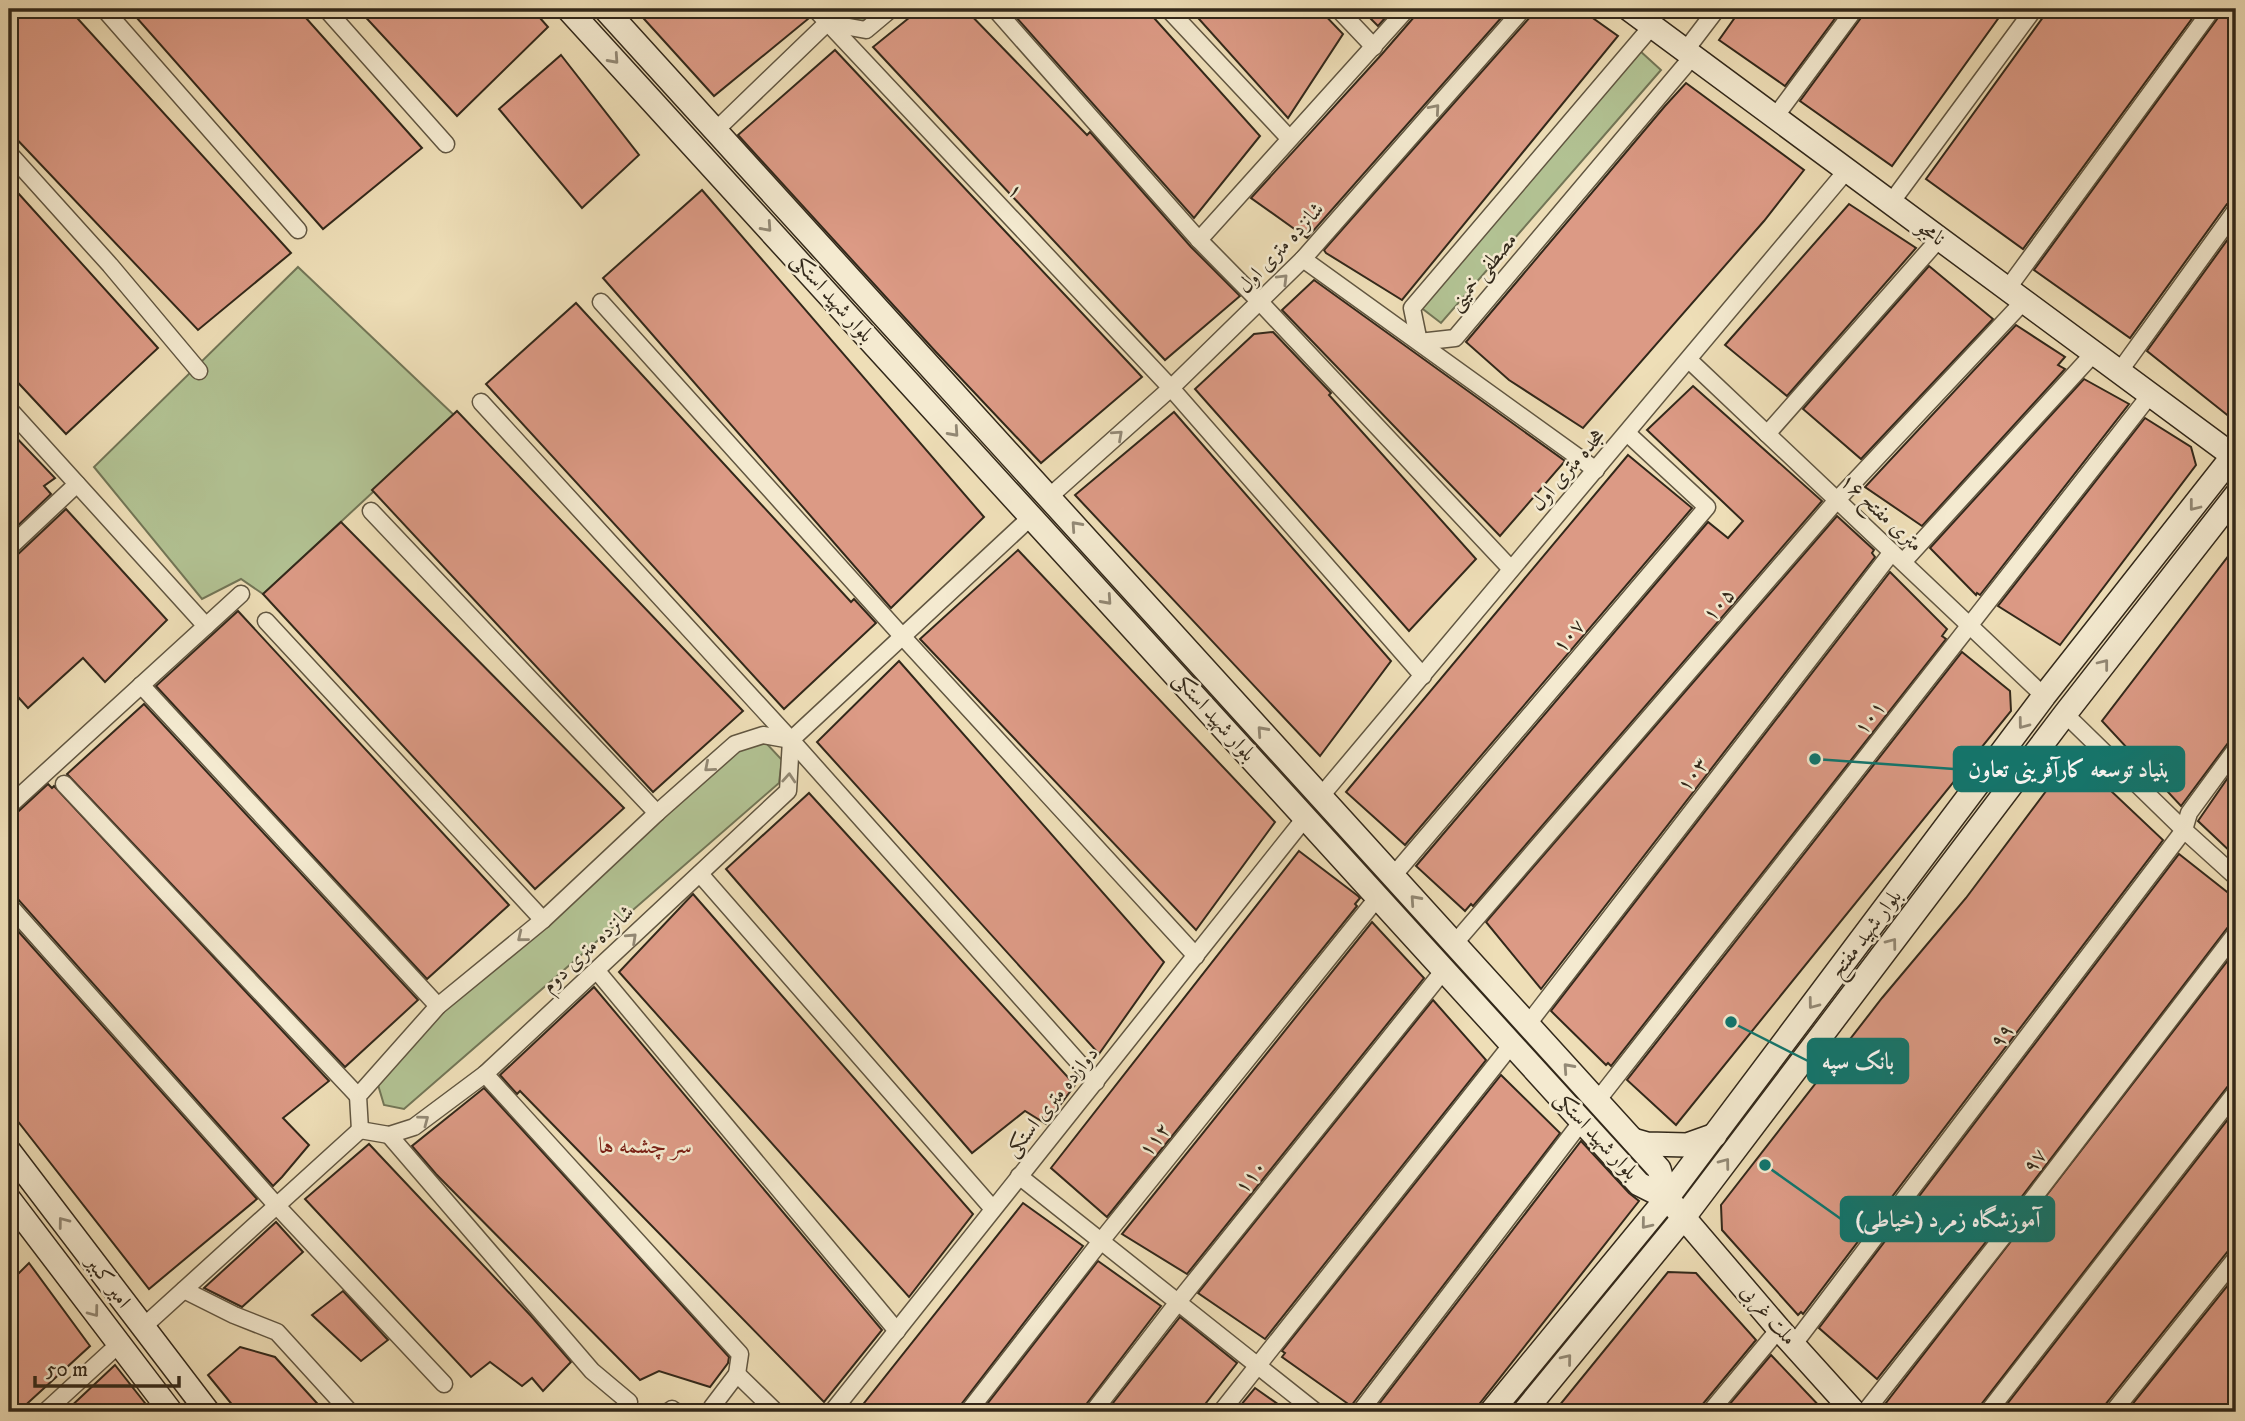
<svg xmlns="http://www.w3.org/2000/svg" width="2245" height="1421" font-family="'IM FELL DW Pica',Amiri,serif">
  <style>
    .green { fill: #b2c293; stroke: #727556; stroke-width: 2 }
    .building { fill: #dc9a85; stroke: #32281a; stroke-width: 2 }
    .lines { fill: none; stroke-linecap: round; stroke-linejoin: round }
    .street-casing { stroke: #615641; stroke-width: 19 }
    .secondary-casing { stroke: #32281a; stroke-width: 26 }
    .street { stroke: #f4ead0; stroke-width: 16 }
    .secondary { stroke: #f4ead0; stroke-width: 23 }
    .oneway { stroke: #938975 }
    .labels { text-anchor: middle; dominant-baseline: central; stroke-width: 5; stroke-linejoin: round; paint-order: stroke }
    .street-label { font-size: 21px; fill: #32281a; stroke: #f4ead0 }
    .neighbourhood-label { font-size: 23px; fill: #7a1f14; stroke: #f4ead0 }
    .leader { fill: none; stroke: #0f766e; stroke-width: 2.5 }
    .callout-dot { fill: #0f766e; stroke: #f4ead0; stroke-width: 2.5 }
    .callout { fill: #0f766e; stroke: #0f766e; stroke-width: 2.5 }
    .callout-label { font-size: 23px; text-anchor: middle; font-weight: bold; fill: #fff }
  </style>
  <rect width="100%" height="100%" fill="#eedeb7"/>
  <filter id="stains"><feTurbulence type="fractalNoise" baseFrequency=".00286" numOctaves="4"/><feColorMatrix values="0 0 0 0 .2 0 0 0 0 .09 0 0 0 0 .02 0 0 0 .5 -.17"/></filter>
  <radialGradient id="worn" r=".72"><stop offset=".6" stop-color="#630" stop-opacity="0"/><stop offset="1" stop-color="#630" stop-opacity=".3"/></radialGradient>
  <!-- green -->
  <g class="green">
    <path d="M838,9H879C866,21 862,25 843,19Z"/>
    <polygon points="1639,50 1661,70 1441,323 1419,306"/>
    <polygon points="298,267 455,416 263,594 241,579 202,599 94,467"/>
    <polygon points="754,738 767,744 782,760 779,783 404,1109 384,1105 373,1068 692,781"/>
  </g>
  <!-- building -->
  <g class="building">
    <polygon points="9,9 69,9 291,253 198,330 9,131"/>
    <polygon points="129,9 298,9 422,148 323,229"/>
    <polygon points="358,9 532,9 548,27 457,116"/>
    <polygon points="635,9 799,9 808,19 714,96"/>
    <polygon points="920,9 965,9 1087,135 1090,132 1191,247 1240,296 1165,360 873,47"/>
    <polygon points="1009,9 1146,9 1260,136 1194,218"/>
    <polygon points="1190,9 1319,9 1343,34 1288,118"/>
    <polygon points="1361,9 1393,9 1378,26"/>
    <polygon points="1417,9 1509,9 1307,238 1251,198 1382,54 1415,16"/>
    <polygon points="1533,9 1580,9 1618,36 1402,300 1326,253 1324,250 1531,16"/>
    <polygon points="1741,9 1842,9 1785,86 1719,40"/>
    <polygon points="1865,9 2005,9 1892,166 1800,101 1863,15"/>
    <polygon points="2049,9 2199,9 2023,249 1926,179"/>
    <polygon points="2222,9 2236,9 2236,200 2227,204 2130,338 2034,270 2220,15"/>
    <polygon points="835,50 1142,377 1041,463 936,352 738,135"/>
    <polygon points="561,55 639,155 582,208 499,109"/>
    <polygon points="1686,83 1804,170 1764,221 1583,428 1509,380 1466,342 1665,106"/>
    <polygon points="9,183 158,348 66,434 9,373"/>
    <polygon points="702,190 984,517 891,608 603,278"/>
    <polygon points="1849,204 1916,248 1787,396 1725,345"/>
    <polygon points="2236,228 2236,422 2147,351"/>
    <polygon points="1929,266 1993,319 1861,459 1803,409"/>
    <polygon points="1314,280 1565,461 1500,536 1282,310"/>
    <polygon points="576,303 851,602 854,599 876,623 784,709 486,384"/>
    <polygon points="2016,325 2065,357 2058,365 2065,369 1922,526 1865,487"/>
    <polygon points="1273,332 1331,393 1329,395 1476,559 1409,631 1195,389 1254,334"/>
    <polygon points="2084,379 2129,404 1980,595 1977,593 1976,595 1930,548"/>
    <polygon points="1693,386 1822,501 1473,906 1471,904 1465,911 1416,866 1708,522 1728,538 1743,521 1647,430"/>
    <polygon points="457,411 743,711 653,792 372,490"/>
    <polygon points="1174,412 1391,661 1320,756 1075,495"/>
    <polygon points="2145,418 2191,447 2196,465 2060,645 1998,606"/>
    <polygon points="9,430 55,478 44,486 51,494 9,534"/>
    <polygon points="1628,455 1692,508 1405,845 1346,792"/>
    <polygon points="66,509 167,620 105,682 83,658 28,708 9,687 9,558 16,556"/>
    <polygon points="1837,516 1874,550 1872,553 1875,557 1541,989 1486,922"/>
    <polygon points="341,522 624,808 535,889 263,594"/>
    <polygon points="2236,546 2236,739 2228,743 2181,806 2102,721"/>
    <polygon points="1018,550 1275,822 1196,930 920,639"/>
    <polygon points="1890,572 1947,629 1942,636 1946,639 1611,1066 1608,1063 1606,1065 1551,1011"/>
    <polygon points="238,611 509,905 427,979 156,686"/>
    <polygon points="1962,652 2010,691 2011,711 1676,1125 1627,1080"/>
    <polygon points="899,661 1164,962 1099,1054 817,742"/>
    <polygon points="144,704 418,1000 345,1067 67,774"/>
    <polygon points="2073,755 2163,840 1803,1314 1801,1312 1798,1315 1722,1230 1721,1205 1882,998 1966,898"/>
    <polygon points="2236,766 2236,857 2198,821"/>
    <polygon points="48,784 52,788 54,786 329,1081 283,1118 309,1145 282,1177 273,1186 17,898 9,895 9,820"/>
    <polygon points="809,793 1075,1085 1046,1124 1025,1111 972,1153 726,869"/>
    <polygon points="1299,851 1358,896 1360,898 1355,904 1357,906 1107,1217 1051,1168"/>
    <polygon points="2179,854 2236,899 2236,923 2228,927 2020,1199 1877,1379 1819,1328"/>
    <polygon points="693,894 973,1214 909,1297 619,972"/>
    <polygon points="9,921 257,1199 149,1289 9,1110"/>
    <polygon points="1372,922 1424,978 1187,1274 1122,1234"/>
    <polygon points="2236,950 2236,1082 2228,1086 1980,1406 1978,1412 1879,1412"/>
    <polygon points="594,987 882,1330 824,1402 520,1091 517,1094 500,1075"/>
    <polygon points="1433,1000 1486,1060 1265,1339 1198,1293"/>
    <polygon points="1501,1075 1560,1133 1351,1406 1282,1357 1285,1353 1282,1351"/>
    <polygon points="484,1088 729,1357 728,1363 710,1387 659,1371 640,1380 436,1174 412,1146"/>
    <polygon points="2236,1109 2236,1248 2228,1251 2105,1405 2103,1412 2001,1412"/>
    <polygon points="1581,1141 1629,1193 1639,1201 1473,1412 1373,1412"/>
    <polygon points="369,1144 531,1316 571,1362 543,1391 532,1378 522,1386 490,1362 471,1377 305,1199"/>
    <polygon points="1023,1203 1083,1246 960,1406 958,1412 857,1412"/>
    <polygon points="276,1222 303,1252 242,1307 204,1288"/>
    <polygon points="1098,1261 1161,1306 1085,1406 1083,1412 981,1412"/>
    <polygon points="29,1263 90,1346 18,1412 9,1412 9,1283"/>
    <polygon points="1668,1272 1696,1273 1756,1340 1702,1405 1700,1412 1554,1412"/>
    <polygon points="2236,1275 2236,1412 2126,1412"/>
    <polygon points="343,1291 388,1340 361,1361 312,1315"/>
    <polygon points="1180,1317 1237,1363 1199,1412 1106,1412"/>
    <polygon points="240,1347 275,1357 325,1412 238,1412 208,1375"/>
    <polygon points="1771,1355 1825,1412 1723,1412"/>
    <polygon points="115,1365 152,1412 65,1412"/>
    <polygon points="1255,1388 1289,1412 1235,1412"/>
  </g>
  <g class="lines">
    <!-- street casing -->
    <g class="street-casing">
      <g id="street">
        <polyline points="104,9 298,230"/>
        <polyline points="326,9 446,144"/>
        <polyline points="815,9 1171,388 1423,676"/>
        <polyline points="995,9 1199,240 1260,302 1511,569"/>
        <polyline points="1168,9 1289,138"/>
        <polyline points="1338,9 1374,47"/>
        <polyline points="827,23 866,30 891,9"/>
        <polyline points="1652,26 1412,308 1419,342 1455,338 1693,56"/>
        <polyline points="1685,51 1717,9"/>
        <polyline points="1775,117 1855,9"/>
        <polyline points="716,130 827,23 827,12"/>
        <polyline points="9,153 110,265 199,371"/>
        <polyline points="1890,204 2034,9"/>
        <polyline points="1199,240 1407,9"/>
        <polyline points="1303,259 1596,470"/>
        <polyline points="2008,288 2212,9"/>
        <polyline points="601,302 902,636 1196,956"/>
        <polyline points="1689,360 2044,696"/>
        <polyline points="2119,372 2236,210"/>
        <polyline points="481,402 791,740 1096,1082"/>
        <polyline points="9,409 206,626"/>
        <polyline points="1767,434 1939,239"/>
        <polyline points="1049,497 1171,388 1303,259 1523,9"/>
        <polyline points="371,511 657,813"/>
        <polyline points="9,548 77,484"/>
        <polyline points="1903,562 2094,353"/>
        <polyline points="266,621 543,920"/>
        <polyline points="141,685 438,1006"/>
        <polyline points="2065,714 2184,830 2236,877"/>
        <polyline points="64,784 358,1096"/>
        <polyline points="1321,796 1847,170"/>
        <polyline points="9,806 241,594"/>
        <polyline points="700,874 993,1209"/>
        <polyline points="1393,876 1707,507 1627,433"/>
        <polyline points="9,905 277,1206 444,1384"/>
        <polyline points="1454,944 1837,500 2024,301"/>
        <polyline points="597,971 897,1331"/>
        <polyline points="1528,1024 1892,552"/>
        <polyline points="485,1074 740,1354 737,1374"/>
        <polyline points="1597,1101 2150,395"/>
        <polyline points="360,1130 389,1135 414,1127 485,1074 788,791 791,740 1031,517"/>
        <polyline points="360,1130 358,1096 438,1006 543,920 657,813 735,744 763,735 791,740"/>
        <polyline points="389,1135 592,1371 629,1402"/>
        <polyline points="1019,1176 1316,1412"/>
        <polyline points="184,1290 234,1315 277,1332 350,1412"/>
        <polyline points="143,1327 360,1130"/>
        <polyline points="1794,1344 2184,830 2189,813 2236,749"/>
        <polyline points="45,1412 118,1345"/>
        <polyline points="669,1412 672,1409"/>
        <polyline points="718,1412 712,1407 737,1374 776,1412"/>
        <polyline points="832,1412 1305,818"/>
        <polyline points="968,1412 1101,1241 1378,897"/>
        <polyline points="1093,1412 1178,1302 1444,970"/>
        <polyline points="1221,1412 1512,1044"/>
        <polyline points="1360,1412 1582,1121"/>
        <polyline points="1710,1412 1779,1329"/>
        <polyline points="1865,1412 2028,1205 2236,933"/>
        <polyline points="1988,1412 2236,1092"/>
        <polyline points="2113,1412 2236,1258"/>
      </g>
    </g>
    <!-- secondary casing -->
    <g class="secondary-casing">
      <g id="secondary">
        <polyline points="568,9 1639,1184 1667,1198 1779,1329 1854,1412"/>
        <polyline points="605,9 1659,1169 1667,1198"/>
        <polyline points="1629,9 2236,458"/>
        <polyline points="1633,1140 1647,1144 1687,1145 1715,1135"/>
        <polyline points="9,1151 208,1412"/>
        <polyline points="9,1199 171,1412"/>
        <polyline points="1491,1412 1667,1198 2044,696 2236,452"/>
        <polyline points="1524,1412 1684,1217 2065,714 2236,495"/>
      </g>
    </g>
    <!-- street -->
    <use href="#street" class="street"/>
    <!-- secondary -->
    <use href="#secondary" class="secondary"/>
  </g>
  <!-- one-way arrows -->
  <defs><path id="oneway-chevron" d="M-2-3.5L2.5 0L-2 3.5" fill="none" stroke-width="1.6" stroke-linecap="round" stroke-linejoin="round" transform="scale(1.75)"/></defs>
  <g class="oneway">
    <use href="#oneway-chevron" transform="translate(614 59) rotate(48)"/>
    <use href="#oneway-chevron" transform="translate(1435 109) rotate(-49)"/>
    <use href="#oneway-chevron" transform="translate(767 227) rotate(48)"/>
    <use href="#oneway-chevron" transform="translate(1283 279) rotate(-45)"/>
    <use href="#oneway-chevron" transform="translate(954 432) rotate(48)"/>
    <use href="#oneway-chevron" transform="translate(1118 435) rotate(-42)"/>
    <use href="#oneway-chevron" transform="translate(2194 506) rotate(128)"/>
    <use href="#oneway-chevron" transform="translate(1076 526) rotate(-132)"/>
    <use href="#oneway-chevron" transform="translate(1107 600) rotate(48)"/>
    <use href="#oneway-chevron" transform="translate(2104 664) rotate(-52)"/>
    <use href="#oneway-chevron" transform="translate(2023 724) rotate(127)"/>
    <use href="#oneway-chevron" transform="translate(1262 731) rotate(-132)"/>
    <use href="#oneway-chevron" transform="translate(709 767) rotate(139)"/>
    <use href="#oneway-chevron" transform="translate(789 778) rotate(-86)"/>
    <use href="#oneway-chevron" transform="translate(1415 900) rotate(-132)"/>
    <use href="#oneway-chevron" transform="translate(522 937) rotate(141)"/>
    <use href="#oneway-chevron" transform="translate(632 938) rotate(-43)"/>
    <use href="#oneway-chevron" transform="translate(1892 943) rotate(-53)"/>
    <use href="#oneway-chevron" transform="translate(1813 1004) rotate(127)"/>
    <use href="#oneway-chevron" transform="translate(1568 1068) rotate(-132)"/>
    <use href="#oneway-chevron" transform="translate(424 1120) rotate(-37)"/>
    <use href="#oneway-chevron" transform="translate(1725 1163) rotate(-53)"/>
    <use href="#oneway-chevron" transform="translate(63 1222) rotate(-127)"/>
    <use href="#oneway-chevron" transform="translate(1646 1224) rotate(129)"/>
    <use href="#oneway-chevron" transform="translate(94 1312) rotate(53)"/>
    <use href="#oneway-chevron" transform="translate(1567 1359) rotate(-51)"/>
  </g>
  <g class="labels">
    <!-- street labels -->
    <g class="street-label">
      <text transform="translate(1015 191) rotate(47)">۱</text>
      <text transform="translate(1931 233) rotate(36)">نامجو</text>
      <text transform="translate(1281 248) rotate(-47)">شانزده متری اول</text>
      <text transform="translate(1483 272) rotate(-50)">مصطفی خمینی</text>
      <text transform="translate(832 298) rotate(48)">بلوار شهید استکی</text>
      <text transform="translate(1568 470) rotate(-49)">هجده متری اول</text>
      <text transform="translate(1881 513) rotate(43)">۱۶ متری مفتح</text>
      <text transform="translate(1719 605) rotate(-49)">۱۰۵</text>
      <text transform="translate(1569 636) rotate(-50)">۱۰۷</text>
      <text transform="translate(1214 717) rotate(48)">بلوار شهید استکی</text>
      <text transform="translate(1870 718) rotate(-52)">۱۰۱</text>
      <text transform="translate(1693 775) rotate(-52)">۱۰۳</text>
      <text transform="translate(1866 934) rotate(-53)">بلوار شهید مفتح</text>
      <text transform="translate(588 949) rotate(-43)">شانزده متری دوم</text>
      <text transform="translate(2002 1036) rotate(-53)">۹۹</text>
      <text transform="translate(1052 1102) rotate(-51)">دوازده متری استکی</text>
      <text transform="translate(1596 1136) rotate(47)">بلوار شهید استکی</text>
      <text transform="translate(1155 1140) rotate(-51)">۱۱۲</text>
      <text transform="translate(2035 1161) rotate(-53)">۹۷</text>
      <text transform="translate(1251 1177) rotate(-51)">۱۱۰</text>
      <text transform="translate(108 1282) rotate(53)">امیر کبیر</text>
      <text transform="translate(1768 1315) rotate(49)">ملت غربی</text>
    </g>
    <!-- neighbourhood labels -->
    <g class="neighbourhood-label">
      <text x="645" y="1146">سر چشمه ها</text>
    </g>
  </g>
  <!-- callouts -->
  <path class="leader" d="M1815 759L1954 769M1731 1022L1808 1061M1765 1165L1841 1219"/>
  <g class="callout-dot">
    <circle cx="1815" cy="759" r="7"/>
    <circle cx="1731" cy="1022" r="7"/>
    <circle cx="1765" cy="1165" r="7"/>
  </g>
  <g class="callout">
    <rect x="1954" y="747" width="230" height="44" rx="7"/>
    <rect x="1808" y="1039" width="100" height="44" rx="7"/>
    <rect x="1841" y="1197" width="213" height="44" rx="7"/>
  </g>
  <g class="callout-label">
    <text x="2069" y="777">بنیاد توسعه کارآفرینی تعاون</text>
    <text x="1858" y="1069">بانک سپه</text>
    <text x="1948" y="1227">آموزشگاه زمرد (خیاطی)</text>
  </g>
  <!-- margin -->
  <rect width="2245" height="1421" fill="none" stroke="#eedeb7" stroke-width="35"/>
  <rect x="10" y="10" width="2224" height="1400" fill="none" stroke="#32281a" stroke-width="3.5"/>
  <rect x="18" y="18" width="2210" height="1386" fill="none" stroke="#32281a" stroke-width="2"/>
  <!-- scale -->
  <path d="M35 1376v10h144v-10" fill="none" stroke="#32281a" stroke-width="3.5"/>
  <text x="46" y="1376" font-size="21" fill="#32281a" stroke="#f4ead0" stroke-width="5" paint-order="stroke">50 m</text>
  <rect width="100%" height="100%" filter="url(#stains)"/>
  <rect width="100%" height="100%" fill="url(#worn)"/>
</svg>
